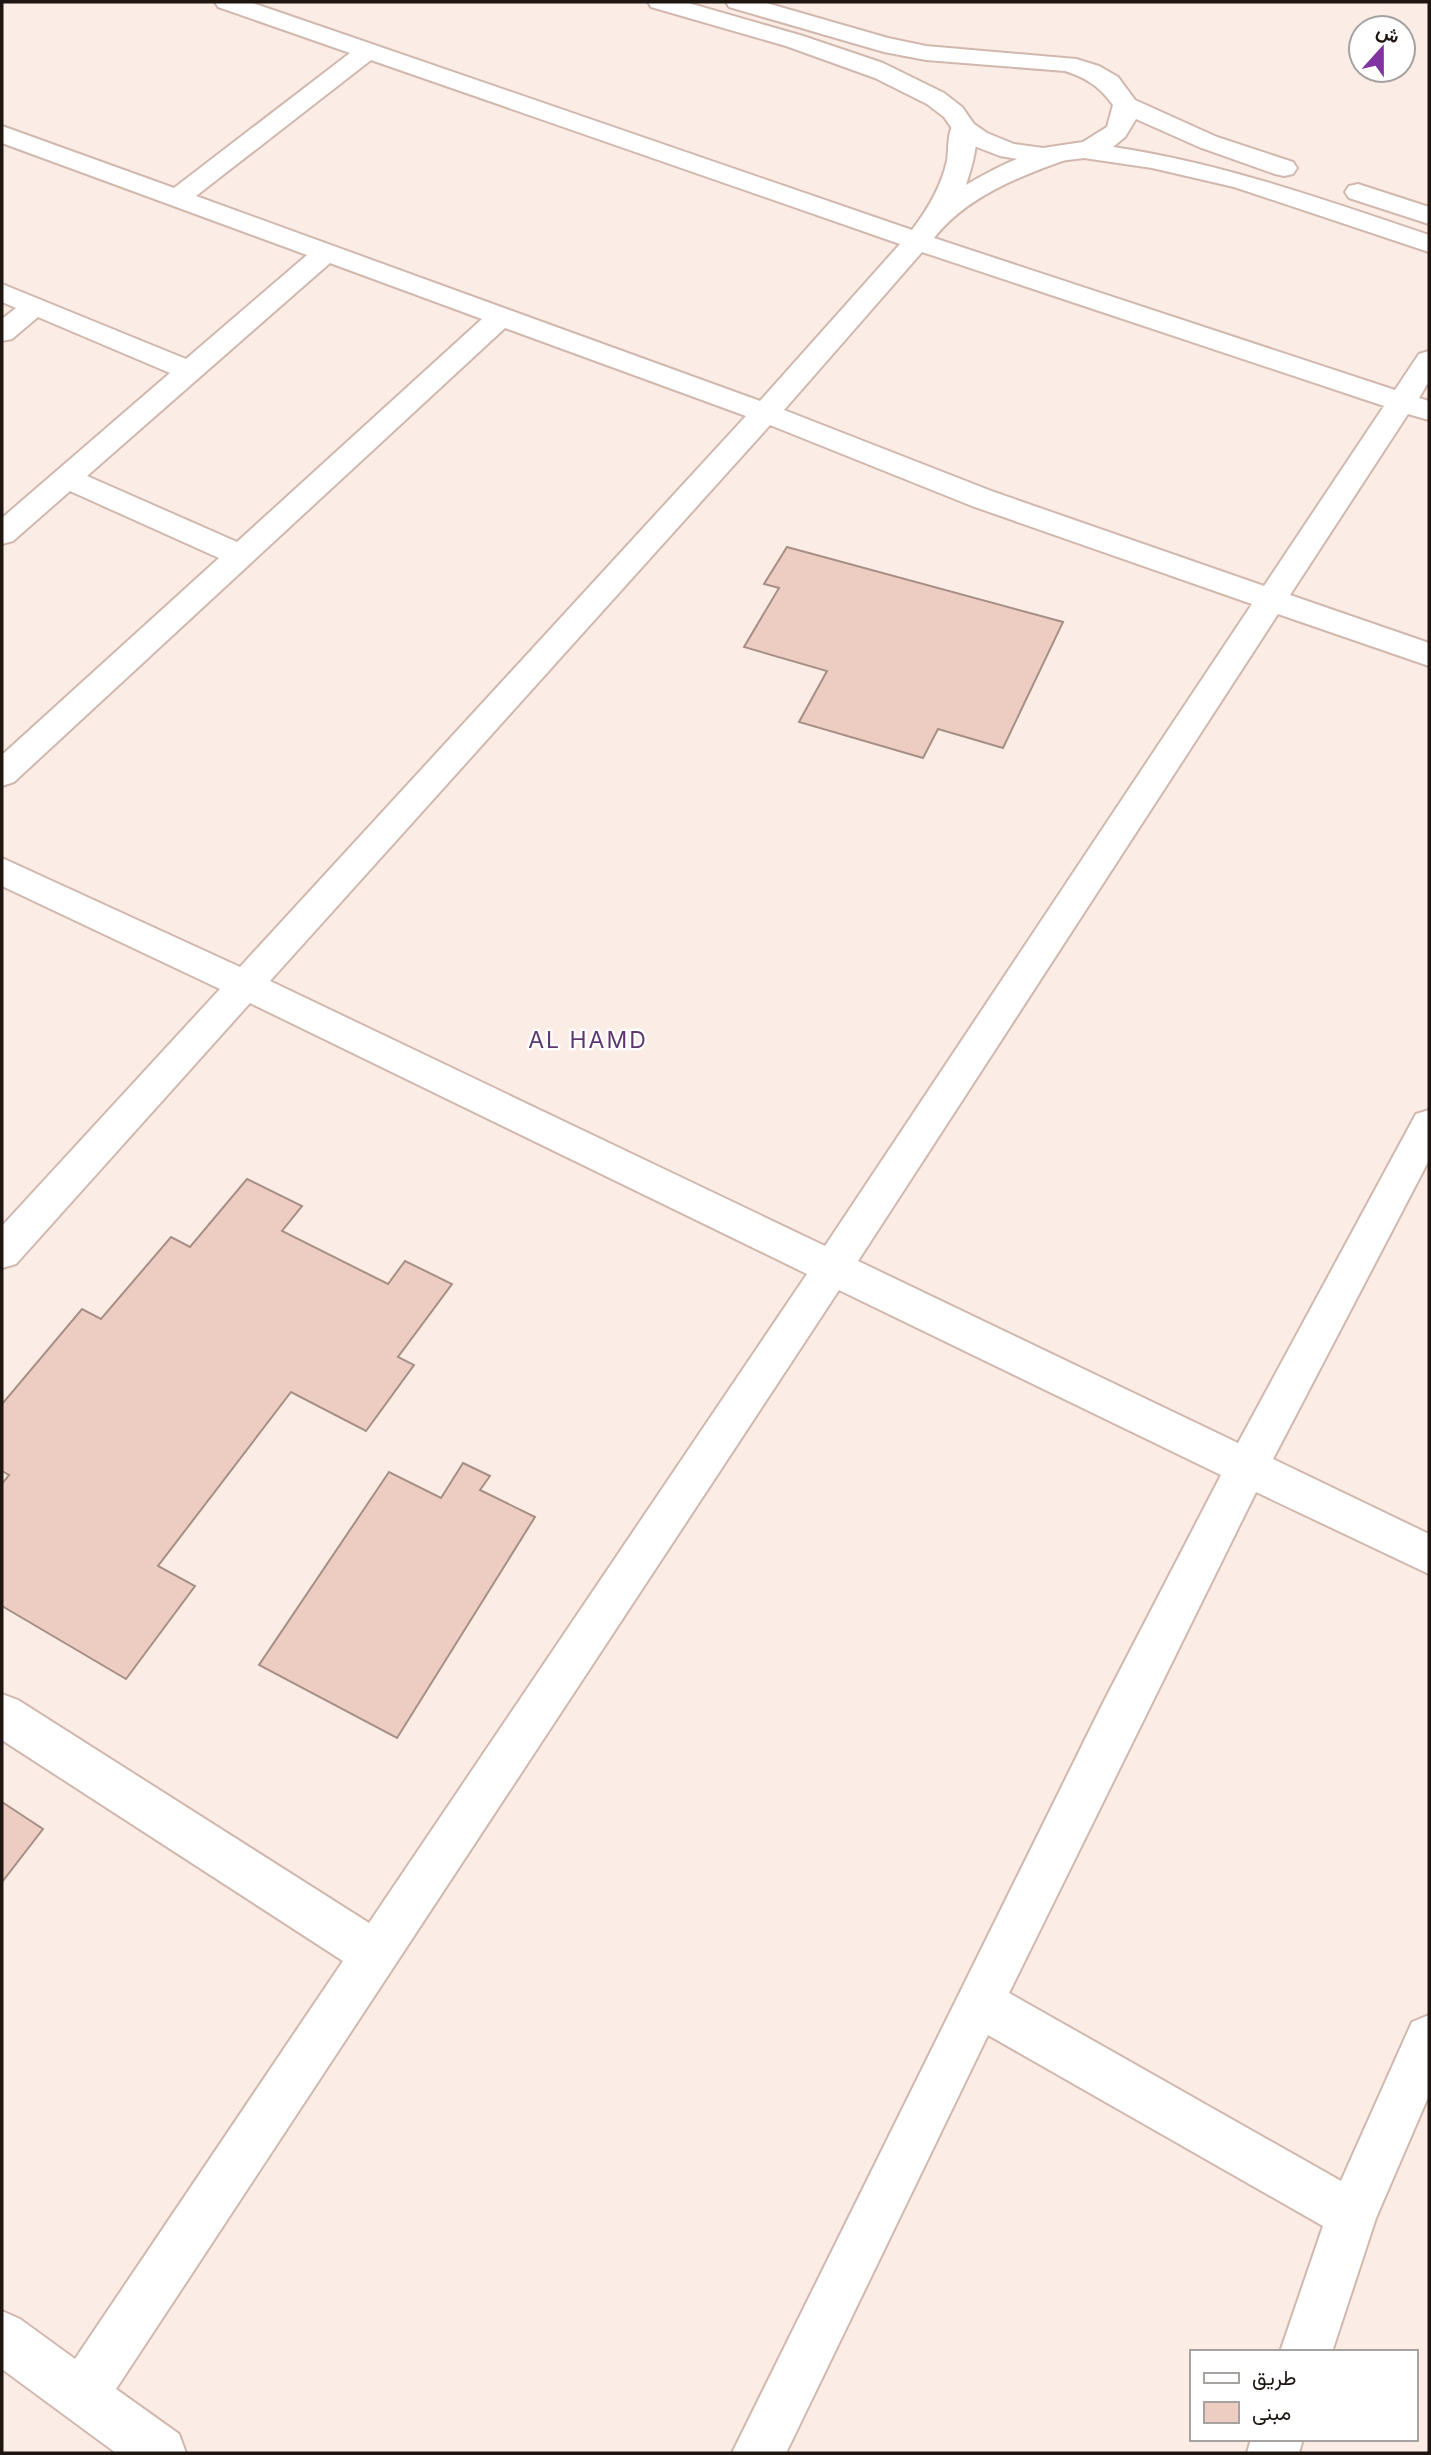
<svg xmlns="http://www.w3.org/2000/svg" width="1431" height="2455" font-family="Inter,Vazirmatn,sans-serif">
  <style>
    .building { fill: #edcdc1; stroke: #a68f85; stroke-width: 2 }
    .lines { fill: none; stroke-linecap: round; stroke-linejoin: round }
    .minor-casing { stroke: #d1b8ae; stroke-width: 4 }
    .major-casing { stroke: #d1b8ae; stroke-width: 4 }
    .minor { fill: #fff; fill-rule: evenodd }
    .major { fill: #fff; fill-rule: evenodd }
    .labels { text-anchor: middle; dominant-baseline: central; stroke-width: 5; stroke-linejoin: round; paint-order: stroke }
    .quarter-label { font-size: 23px; letter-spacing: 2px; fill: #5e376f; stroke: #fff }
  </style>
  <rect width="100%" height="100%" fill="#fbece5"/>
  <!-- building -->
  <g class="building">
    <polygon points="787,547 1063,622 1003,748 938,729 923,758 799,722 827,671 744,647 779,588 764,584"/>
    <polygon points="247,1179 302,1206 282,1231 388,1284 405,1261 452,1284 398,1357 414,1365 366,1431 291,1392 158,1566 195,1586 126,1679 2,1606 2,1484 9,1475 2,1471 2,1404 82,1309 101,1319 171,1237 190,1247"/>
    <polygon points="463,1463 490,1476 480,1490 535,1517 397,1738 259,1665 389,1472 441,1498"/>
    <polygon points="2,1802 43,1829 2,1882"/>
  </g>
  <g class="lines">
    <!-- minor casing -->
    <g class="minor-casing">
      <g id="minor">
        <path d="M215,2H250L912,230C928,209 941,187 947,161C949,148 947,133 954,123L963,120L972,123C982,137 971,169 966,185C988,172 1040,143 1065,150L1069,155L1065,160C1017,177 965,198 934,238L1395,390L1419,354L1429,351V381L1419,398L1429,401V420L1408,414L1290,595L1429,643V666L1278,614L858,1261L1238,1443L1416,1114L1429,1110V1160L1273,1459L1429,1534V1574L1256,1492L1009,1993L1341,2181L1412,2022L1429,2015V2095L1376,2218L1332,2352H1280L1323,2226L988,2035L786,2453H732L1103,1703L1221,1475L839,1290L116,2389L179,2434L186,2453H116L2,2369V2311L20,2319L75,2359L343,1961L2,1740V1694L18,1700L369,1923L807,1274L250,1003L16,1264L2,1268V1226L220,989L2,886V858L240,967L746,416L505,328L14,782L2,786V755L219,558L70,491L13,541L2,544V518L170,373L38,317L12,339L2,341V319L16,308L2,302V284L186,359L307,255L2,143V126L174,188L350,53L218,7ZM371,60L900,244L760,401L196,196ZM922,252L1384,406L1264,586L994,492L784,410ZM330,263L482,319L237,542L87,476ZM770,425L972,506L1252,604L825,1246L270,981Z"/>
        <polygon points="1251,2439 1303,2439 1299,2453 1247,2453"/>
      </g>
    </g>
    <!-- major casing -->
    <g class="major-casing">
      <g id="major">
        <path d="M648,2H685L803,36L883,63L944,93L962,107L974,124L987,133L1014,144L1043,148L1083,142L1107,127L1113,105C1100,87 1087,78 1065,71L926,60L884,52L729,7L726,2H763L888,38L926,46L1076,59L1099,66L1118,77L1135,100L1217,137L1293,162L1297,168L1293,174L1284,176L1275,174L1199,147L1136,119L1125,137L1113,147C1222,163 1325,200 1429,235V252L1234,187L1152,168L1084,158L1043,163L1000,156L969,144L956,134L944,117L927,104L875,78L786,46L651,7Z"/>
        <polygon points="1358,184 1429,207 1429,224 1349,198 1345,192 1349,186"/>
      </g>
    </g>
    <!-- minor -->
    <use href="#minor" class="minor"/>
    <!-- major -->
    <use href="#major" class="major"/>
  </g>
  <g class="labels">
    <!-- quarter labels -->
    <g class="quarter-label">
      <text x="588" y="1040">AL HAMD</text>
    </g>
  </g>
  <!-- border -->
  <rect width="1431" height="2455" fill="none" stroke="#1f1612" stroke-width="7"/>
  <!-- legend -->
  <rect x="1190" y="2350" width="228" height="91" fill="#ffffff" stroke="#a5a2a0" stroke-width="2"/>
  <rect x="1204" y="2373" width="35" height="10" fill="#ffffff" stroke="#a5a2a0" stroke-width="2"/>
  <text x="1252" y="2385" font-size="21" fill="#1f1612">طريق</text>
  <rect x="1204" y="2402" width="35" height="21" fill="#edcdc1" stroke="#a5a2a0" stroke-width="2"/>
  <text x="1252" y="2420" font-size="21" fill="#1f1612">مبنى</text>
  <!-- north arrow -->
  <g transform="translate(1382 49) rotate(21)"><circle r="33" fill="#ffffff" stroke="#a5a2a0" stroke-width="2"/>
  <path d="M0-5L12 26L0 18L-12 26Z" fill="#8332a1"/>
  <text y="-10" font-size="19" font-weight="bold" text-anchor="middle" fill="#1f1612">ش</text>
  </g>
</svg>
